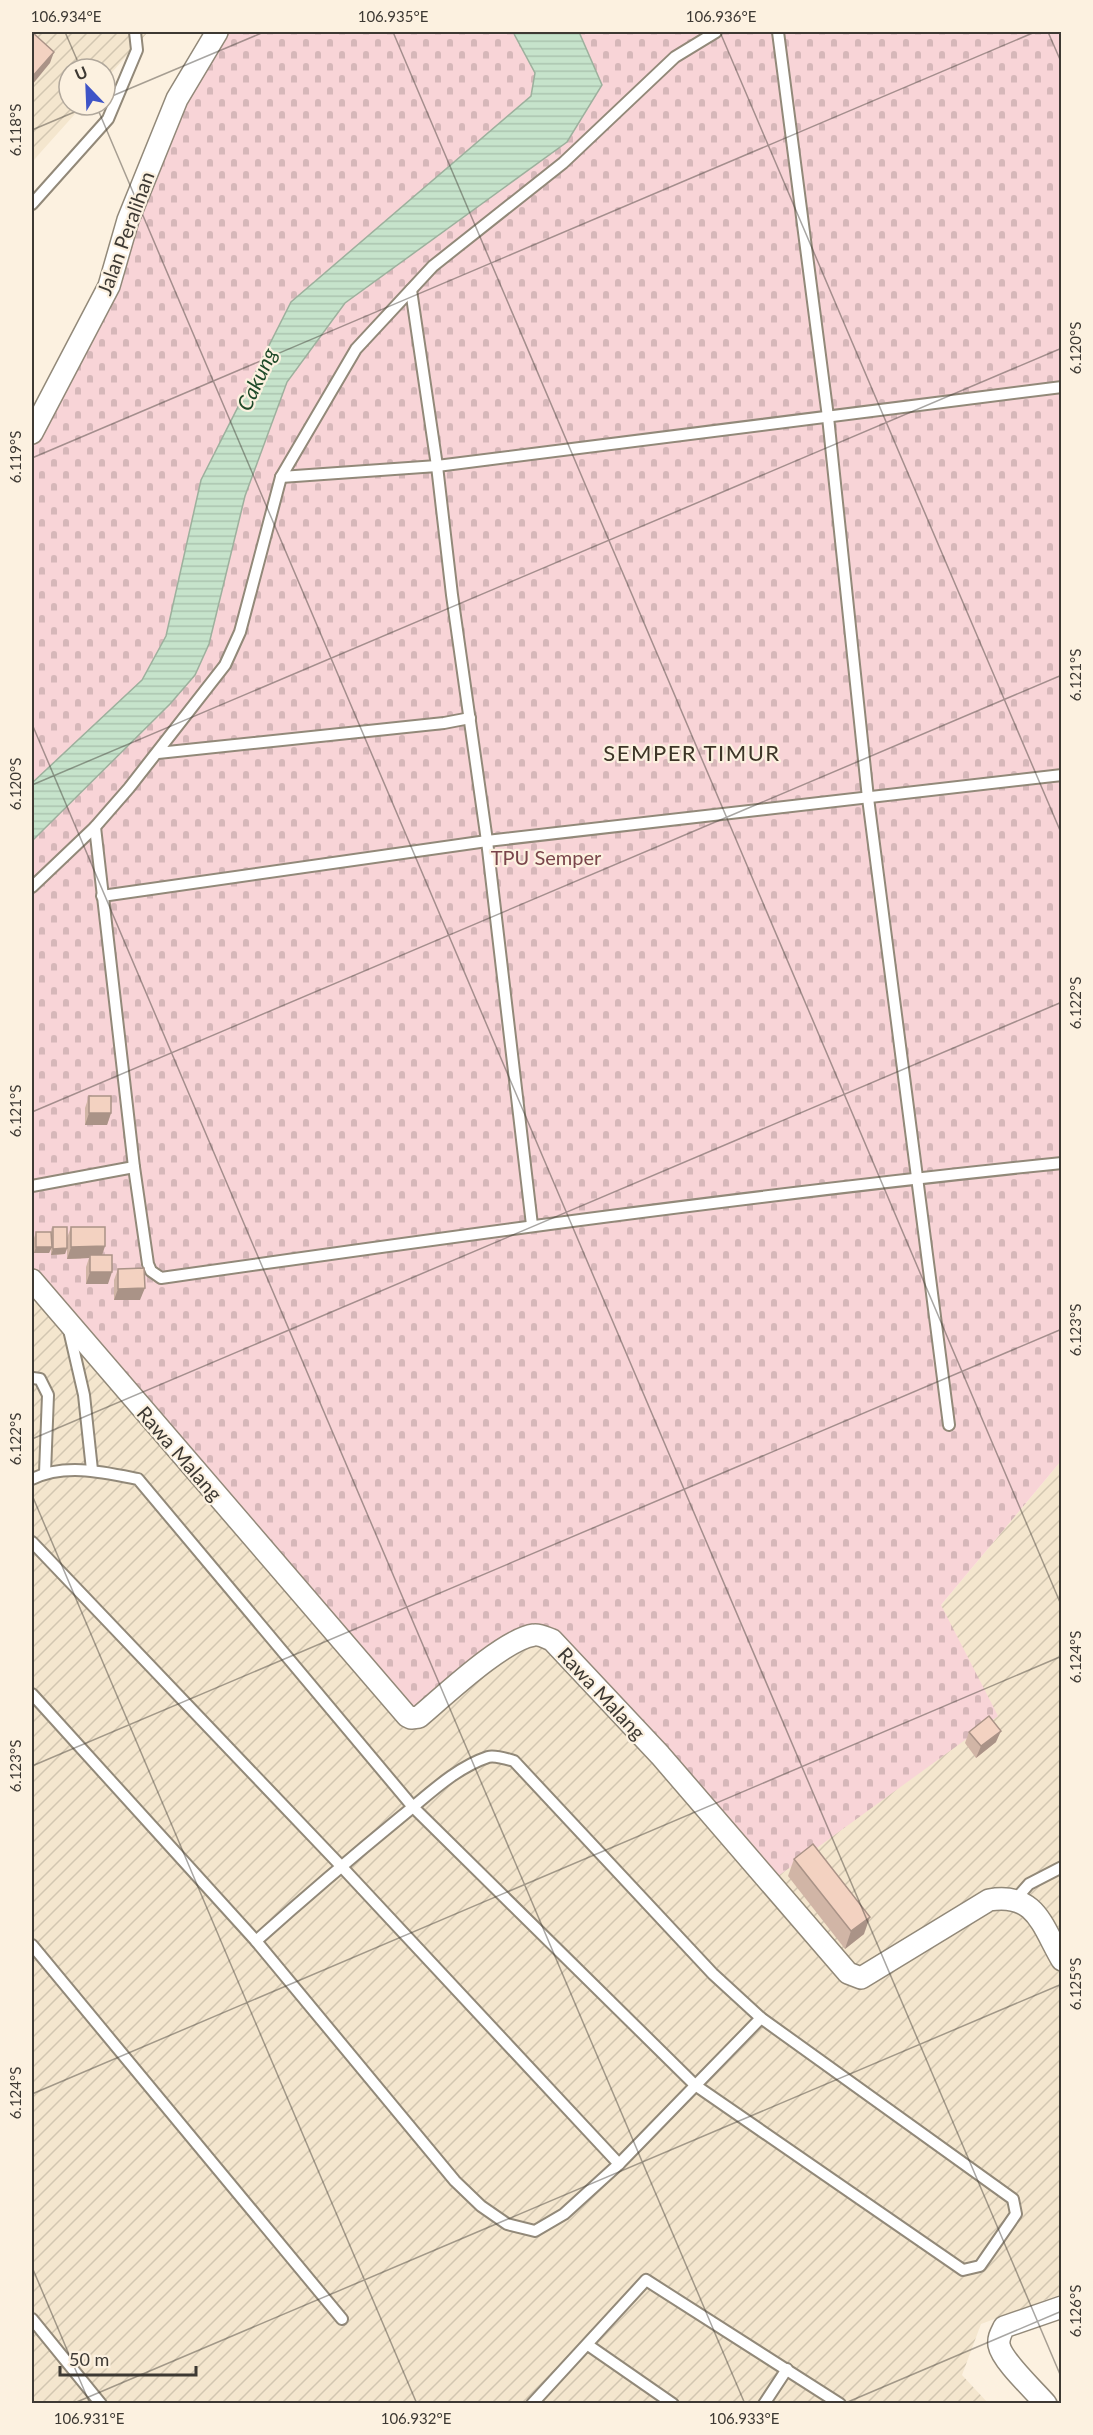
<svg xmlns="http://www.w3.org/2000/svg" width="1093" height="2435" font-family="Lato,sans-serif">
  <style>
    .industrial { fill: url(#industrial-furrows) }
    .cemetery { fill: url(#cemetery-stones) }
    .water { fill: url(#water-rules); stroke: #9db09d; stroke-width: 1.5 }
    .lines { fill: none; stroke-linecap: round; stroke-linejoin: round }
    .service-casing { stroke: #928979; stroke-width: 14 }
    .minor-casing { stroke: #928979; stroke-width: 24 }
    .service { stroke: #fff; stroke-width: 10 }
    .minor { stroke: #fff; stroke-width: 21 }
    .wall { fill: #d1b5a6 }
    .shaded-wall { fill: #aa9387 }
    .building { fill: #f3d2c1; stroke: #aa9387; stroke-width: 1.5 }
    .ticks { fill: none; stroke: #3d3933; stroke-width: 1.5; stroke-opacity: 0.45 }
    .labels { text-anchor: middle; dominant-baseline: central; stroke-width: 4.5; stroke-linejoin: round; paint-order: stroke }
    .street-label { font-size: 20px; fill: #3d3933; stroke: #fcf1e0 }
    .park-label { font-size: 20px; fill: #7a454b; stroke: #fcf1e0 }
    .water-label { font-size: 21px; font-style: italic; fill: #1e4a29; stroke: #fcf1e0 }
    .quarter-label { font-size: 22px; letter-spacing: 1.5px; fill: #3d3527; stroke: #fcf1e0 }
    .neatline { fill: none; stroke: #3d3933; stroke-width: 2 }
    .ticks-label { font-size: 15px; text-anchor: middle; fill: #3d3933 }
  </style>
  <defs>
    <pattern id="industrial-furrows" width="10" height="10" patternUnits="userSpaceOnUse" patternTransform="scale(1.5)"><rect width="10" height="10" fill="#f4e6ce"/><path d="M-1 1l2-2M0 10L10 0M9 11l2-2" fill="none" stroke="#d2c6b1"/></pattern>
    <pattern id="cemetery-stones" width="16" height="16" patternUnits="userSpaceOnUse" patternTransform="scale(1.5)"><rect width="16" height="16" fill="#f8d4d7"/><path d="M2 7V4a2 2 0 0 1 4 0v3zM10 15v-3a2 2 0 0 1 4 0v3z" fill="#d6b7b9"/></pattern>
    <pattern id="water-rules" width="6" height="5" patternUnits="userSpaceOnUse" patternTransform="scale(1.5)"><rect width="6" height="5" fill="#c6e3cb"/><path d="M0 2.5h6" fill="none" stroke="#abc4af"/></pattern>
  </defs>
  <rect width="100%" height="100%" fill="#fcf1e0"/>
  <!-- industrial -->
  <g class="industrial">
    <polygon points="32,32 148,32 105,80 105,69 69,69 69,105 83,105 32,162"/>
    <polygon points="44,1294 526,1637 941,1605 1061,1461 1061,2294 981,2324 962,2375 988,2403 32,2404 32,1306"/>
  </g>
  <!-- cemetery -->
  <polygon class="cemetery" points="217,32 1061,32 1061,1461 941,1605 998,1716 770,1882 537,1634 419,1717 32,1281 32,433"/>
  <!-- water -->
  <polygon class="water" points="513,32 579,32 602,85 567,142 345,303 287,382 245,496 209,644 195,675 170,704 32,841 32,783 142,680 166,636 201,480 291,302 531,96 535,73"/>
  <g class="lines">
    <!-- service casing -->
    <g class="service-casing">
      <g id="service">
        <polyline points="778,32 828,417 868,798 949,1425"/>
        <polyline points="32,204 108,119 137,50 135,32"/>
        <polyline points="411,290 437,466 452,595 487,841 532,1225"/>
        <polyline points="281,477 437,466 1062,387"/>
        <polyline points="158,753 444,723 470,718"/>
        <path d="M95,827L134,1167L148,1264L151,1271L161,1278C461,1235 760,1194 1062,1163"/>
        <polyline points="32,887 95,827 129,788 225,665 240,632 281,477 356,349 433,266 563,163 675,57 716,32"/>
        <polyline points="102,896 487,841 1062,775"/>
        <polyline points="32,1186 134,1167"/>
        <polyline points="69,1330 84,1395 92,1470"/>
        <polyline points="33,1378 40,1379 48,1395 45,1473"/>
        <path d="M32,1479C65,1463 103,1472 138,1479L413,1807L695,2085L963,2270L980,2266L1016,2214L1013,2199L761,2018L713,1974L514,1761C507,1759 495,1755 488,1757C455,1768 428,1795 402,1816C352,1857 304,1898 256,1941"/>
        <polyline points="32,1542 341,1866 619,2164"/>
        <polyline points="32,1694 256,1941 455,2181 481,2206 507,2224 535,2231 564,2214 619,2164 761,2018"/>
        <polyline points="1015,1900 1029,1884 1062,1867"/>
        <polyline points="32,1945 342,2319"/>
        <polyline points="32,2319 101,2404"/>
        <polyline points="588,2345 673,2404"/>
        <polyline points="532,2404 646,2280 840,2404"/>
        <polyline points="764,2404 787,2369"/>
      </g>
    </g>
    <!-- minor casing -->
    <g class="minor-casing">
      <g id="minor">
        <polyline points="32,433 109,286 128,220 177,99 217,32"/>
        <path d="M32,1280L407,1716L411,1718L419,1717C444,1696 504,1639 534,1635C540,1634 546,1638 552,1640L660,1755L848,1973L861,1978L989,1900C1036,1892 1042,1926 1062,1960"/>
        <path d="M1046,2404C1034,2390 1002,2361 999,2345C998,2338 1001,2333 1004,2327L1062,2307"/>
      </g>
    </g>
    <!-- service -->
    <use href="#service" class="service"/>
    <!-- minor -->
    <use href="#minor" class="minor"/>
  </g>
  <!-- wall -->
  <g class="wall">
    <polygon points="89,1096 111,1113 107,1125 85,1125 85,1108"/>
    <polygon points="53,1227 67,1238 71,1227 105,1246 102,1255 108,1284 86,1284 86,1267 89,1258 67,1259 67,1249 65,1254 51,1255 51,1248 49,1253 34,1253 34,1238 36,1232 51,1232"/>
    <polygon points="118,1269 140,1300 114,1300 114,1280"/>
    <polygon points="969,1732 996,1742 976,1758 965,1743"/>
    <polygon points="794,1859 864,1934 845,1949 788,1876"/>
  </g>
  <!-- shaded-wall -->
  <g class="shaded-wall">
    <polygon points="54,52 50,63 32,85 32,77"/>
    <polygon points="89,1113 111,1113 107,1125 85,1125"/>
    <polygon points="105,1246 101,1258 90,1255 89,1258 67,1259 71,1247"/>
    <polygon points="36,1247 52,1247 49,1253 34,1253"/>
    <polygon points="67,1248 65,1254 51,1255 53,1249"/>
    <polygon points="90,1272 112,1272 108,1284 86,1284"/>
    <polygon points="145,1288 140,1300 114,1300 118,1289"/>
    <polygon points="1001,1731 996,1742 976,1758 981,1746"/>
    <polygon points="870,1917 864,1934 845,1949 851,1931"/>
  </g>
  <!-- building -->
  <g class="building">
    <polygon points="32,32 54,52 32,77"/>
    <rect x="89" y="1096" width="22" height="17"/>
    <polygon points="53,1227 67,1227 67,1248 53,1249"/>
    <polygon points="71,1227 105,1227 105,1246 71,1247"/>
    <polygon points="36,1232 51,1232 52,1247 36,1247"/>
    <rect x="90" y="1255" width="22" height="17"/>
    <polygon points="144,1268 145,1288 118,1289 118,1269"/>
    <polygon points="989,1716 1001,1731 981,1746 969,1732"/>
    <polygon points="813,1844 870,1917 851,1931 794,1859"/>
  </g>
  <!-- ticks -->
  <path class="ticks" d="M65,32L81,69M393,32L1062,1607M720,32L1062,835M1048,32L1062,64M105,99L264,32M96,105L1062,2379M32,130L91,105M32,458L1035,32M32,724L745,2404M32,785L1062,348M32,1112L1062,675M32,1439L1062,1002M32,1495L417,2404M32,1766L1062,1329M32,2094L1062,1656M32,2267L90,2404M72,2404L1062,1984M843,2404L1062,2311"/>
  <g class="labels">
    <!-- street labels -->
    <g class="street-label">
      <text transform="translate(125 233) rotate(-70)">Jalan Peralihan</text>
      <text transform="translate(180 1453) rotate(49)">Rawa Malang</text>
      <text transform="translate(602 1693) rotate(47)">Rawa Malang</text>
    </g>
    <!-- park labels -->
    <g class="park-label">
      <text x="546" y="857">TPU Semper</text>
    </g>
    <!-- water labels -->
    <g class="water-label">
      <text transform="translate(256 379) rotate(-65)">Cakung</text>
    </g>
    <!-- quarter labels -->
    <g class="quarter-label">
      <text x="692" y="752">SEMPER TIMUR</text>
    </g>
  </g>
  <!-- border -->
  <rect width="1093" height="2435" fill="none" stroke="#fcf1e0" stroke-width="66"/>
  <!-- north arrow -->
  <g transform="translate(87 87) rotate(337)"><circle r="28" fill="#fcf1e0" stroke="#b0a79b" stroke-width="1.5"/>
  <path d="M0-4.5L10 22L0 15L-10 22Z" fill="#3e54c7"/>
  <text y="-9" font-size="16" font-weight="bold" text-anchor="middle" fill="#3d3933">U</text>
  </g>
  <!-- scale -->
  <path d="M60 2366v9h136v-9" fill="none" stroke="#3d3933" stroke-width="3"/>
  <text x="69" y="2366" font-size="18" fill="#3d3933" stroke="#fcf1e0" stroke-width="4.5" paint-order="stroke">50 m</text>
  <rect x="33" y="33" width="1027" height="2369" class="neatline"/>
  <g class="ticks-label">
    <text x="66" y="22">106.934°E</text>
    <text x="393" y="22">106.935°E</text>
    <text x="721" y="22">106.936°E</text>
    <text transform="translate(16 130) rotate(-90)" y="5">6.118°S</text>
    <text transform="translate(1076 348) rotate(-90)" y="5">6.120°S</text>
    <text transform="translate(16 457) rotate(-90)" y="5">6.119°S</text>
    <text transform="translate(1076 675) rotate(-90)" y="5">6.121°S</text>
    <text transform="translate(16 784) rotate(-90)" y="5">6.120°S</text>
    <text transform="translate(1076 1003) rotate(-90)" y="5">6.122°S</text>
    <text transform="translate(16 1111) rotate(-90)" y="5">6.121°S</text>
    <text transform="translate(1076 1330) rotate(-90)" y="5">6.123°S</text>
    <text transform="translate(16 1439) rotate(-90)" y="5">6.122°S</text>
    <text transform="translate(1076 1657) rotate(-90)" y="5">6.124°S</text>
    <text transform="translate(16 1766) rotate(-90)" y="5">6.123°S</text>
    <text transform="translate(1076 1984) rotate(-90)" y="5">6.125°S</text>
    <text transform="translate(16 2093) rotate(-90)" y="5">6.124°S</text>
    <text transform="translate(1076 2311) rotate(-90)" y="5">6.126°S</text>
    <text x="89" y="2424">106.931°E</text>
    <text x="416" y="2424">106.932°E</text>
    <text x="744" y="2424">106.933°E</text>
  </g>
</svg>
